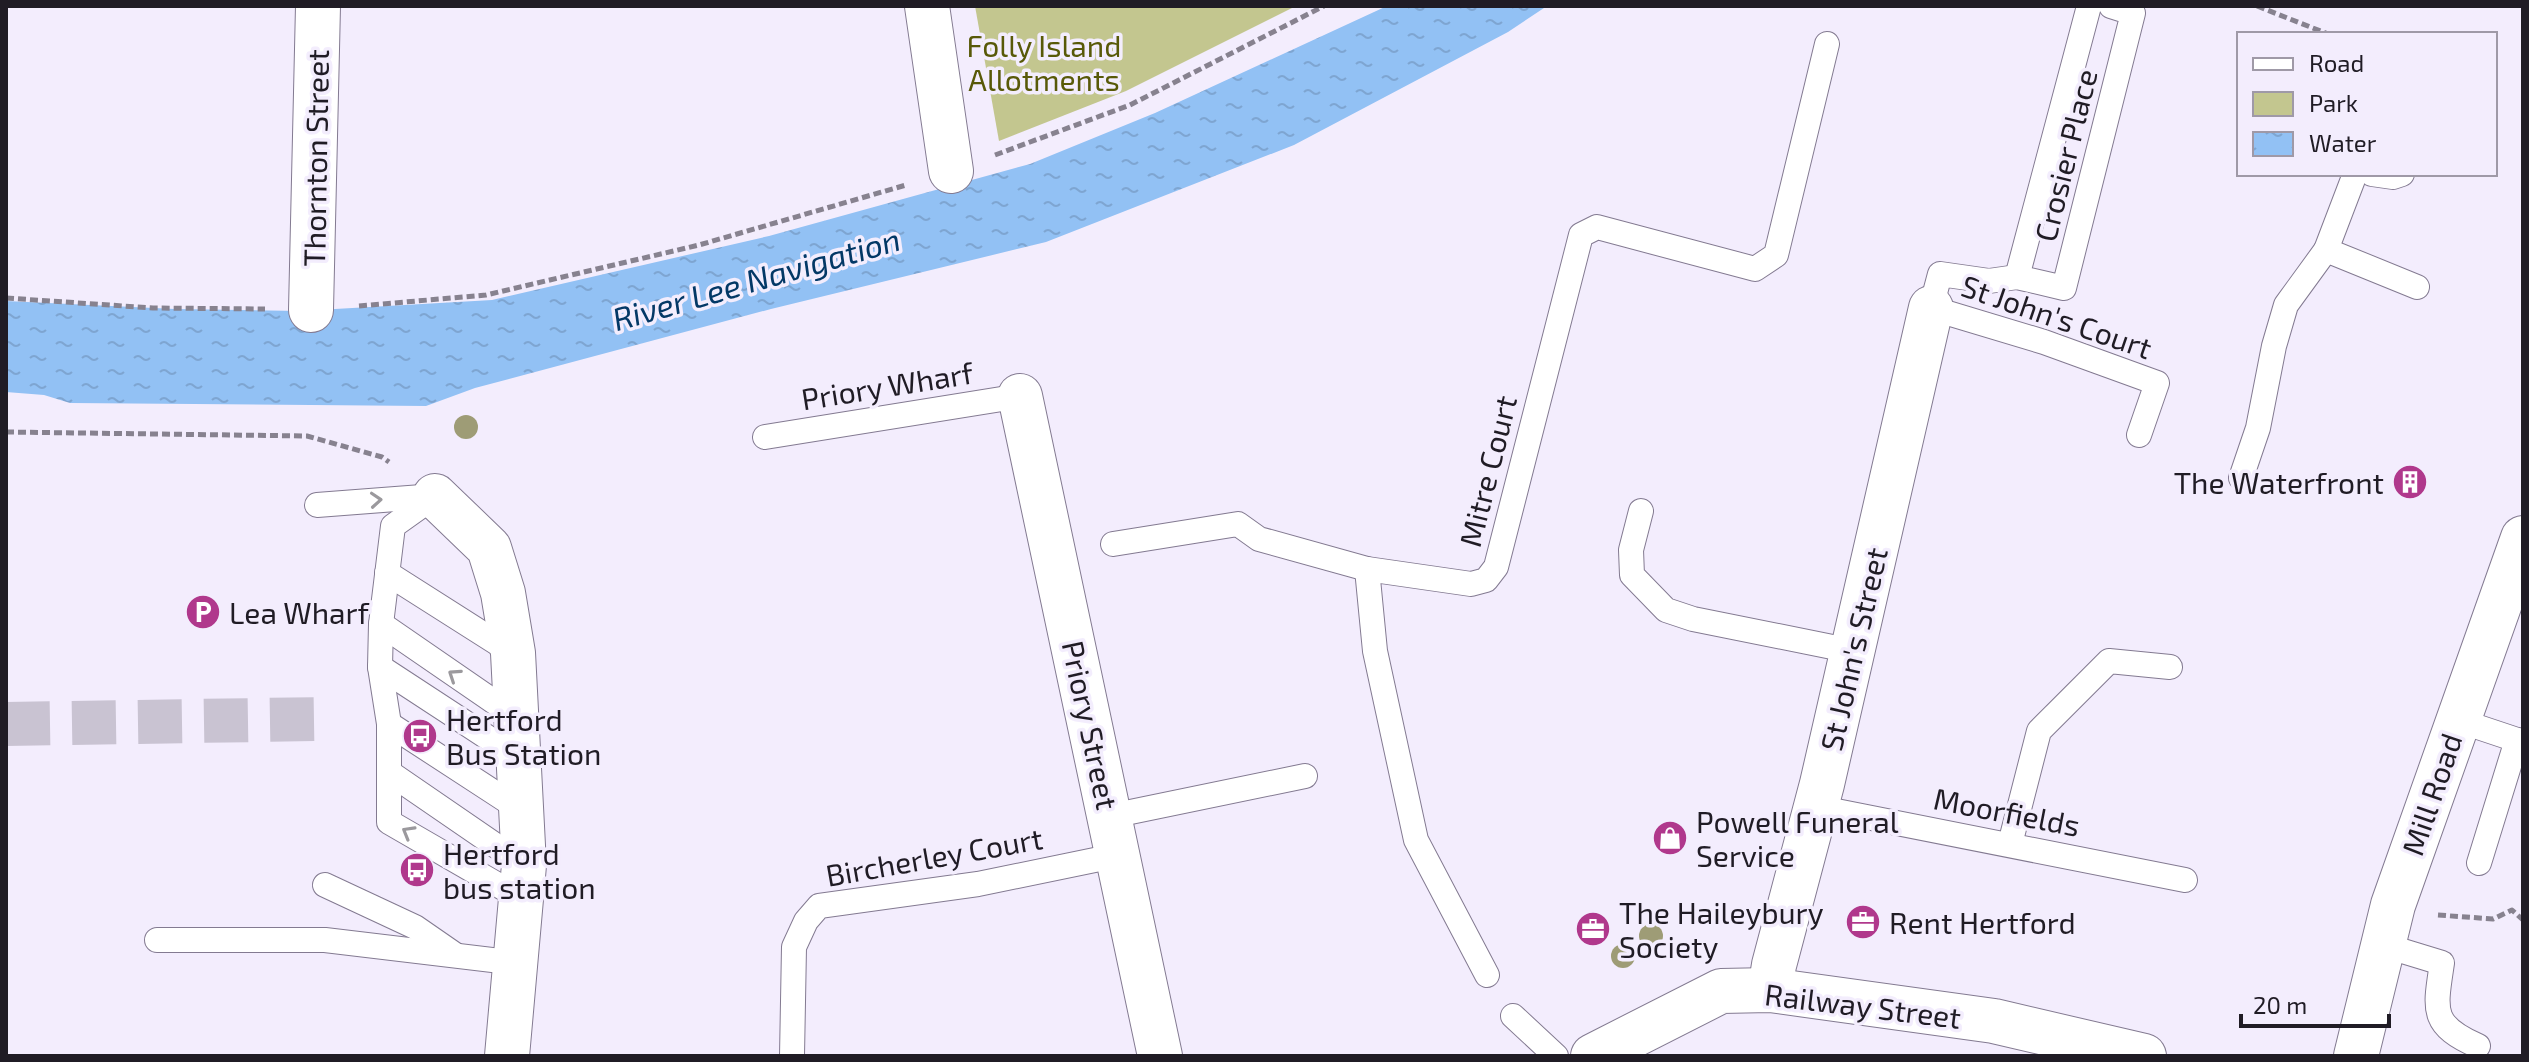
<svg xmlns="http://www.w3.org/2000/svg" width="2529" height="1062" font-family="'Exo 2',sans-serif">
  <style>
    .green { fill: #c3c68f }
    .water { fill: url(#water-ripples) }
    .lines { fill: none; stroke-linecap: round; stroke-linejoin: round }
    .street-tunnel { stroke: #c9c3d2; stroke-width: 44; stroke-dasharray: 44 22; stroke-linecap: butt }
    .lane-casing { stroke: #837a91; stroke-width: 26 }
    .street-casing { stroke: #837a91; stroke-width: 46 }
    .path { stroke: #87828f; stroke-width: 5; stroke-dasharray: 8 4; stroke-linecap: butt }
    .lane { stroke: #fff; stroke-width: 24 }
    .street { stroke: #fff; stroke-width: 44 }
    .tree { fill: #9e9c76 }
    .oneway { stroke: #9b999d }
    .labels { text-anchor: middle; dominant-baseline: central; stroke-width: 7; stroke-linejoin: round; paint-order: stroke }
    .park-label { font-size: 30px; fill: #585908; stroke: #f3edfd }
    .street-label { font-size: 30px; fill: #201c25; stroke: #f3edfd }
    .poi-label { font-size: 30px; fill: #201c25; stroke: #f3edfd; text-anchor: start }
    .water-label { font-size: 32px; font-style: italic; fill: #033866; stroke: #f3edfd }
  </style>
  <defs>
    <pattern id="water-ripples" width="26" height="14" patternUnits="userSpaceOnUse" patternTransform="scale(2)"><rect width="26" height="14" fill="#92c1f4"/><path d="M2 4q2-2 4 0t4 0M15 11q2-2 4 0t4 0" fill="none" stroke="#7ea5d1"/></pattern>
  </defs>
  <rect width="100%" height="100%" fill="#f3edfd"/>
  <!-- green -->
  <polygon class="green" points="975,6 1296,6 1126,91 999,141"/>
  <!-- water -->
  <polygon class="water" points="1387,6 1547,6 1508,32 1294,145 1046,242 771,309 475,388 426,406 70,403 44,395 6,392 6,301 175,309 300,311 492,300 769,236 1030,164 1155,113"/>
  <g class="lines">
    <!-- street-tunnel -->
    <polyline class="street-tunnel" points="6,724 322,719"/>
    <!-- lane casing -->
    <g class="lane-casing">
      <g id="lane">
        <polyline points="2111,6 2133,13 2064,288 2017,277 1989,281 1940,274 1931,308 2044,342 2157,383 2139,435"/>
        <polyline points="2372,174 2393,177 2402,174"/>
        <polyline points="2326,250 2355,174"/>
        <polyline points="2017,277 2089,6"/>
        <polyline points="765,437 1020,396"/>
        <polyline points="2241,478 2258,428 2274,346 2286,305 2326,250 2417,287"/>
        <polyline points="435,496 393,526 381,624 380,667 389,724 389,822 524,900"/>
        <polyline points="317,505 435,496"/>
        <polyline points="1641,511 1631,550 1632,575 1666,610 1693,619 1852,651"/>
        <polyline points="1113,544 1238,524 1259,539 1367,569"/>
        <polyline points="387,573 513,653"/>
        <polyline points="381,624 519,719"/>
        <polyline points="380,667 519,758"/>
        <polyline points="2457,720 2523,742"/>
        <polyline points="389,724 521,810"/>
        <polyline points="390,773 524,865"/>
        <polyline points="1816,807 2185,880"/>
        <polyline points="1111,816 1305,776"/>
        <polyline points="2010,844 2039,731 2109,661 2170,667"/>
        <polyline points="2479,863 2517,740"/>
        <polyline points="325,885 415,927 454,954"/>
        <polyline points="157,940 325,940 518,963"/>
        <path d="M2383,945L2442,963C2435,1010 2430,1025 2478,1046"/>
        <polyline points="1487,975 1416,840 1375,651 1367,569 1471,584 1486,580 1496,567 1581,235 1597,227 1755,269 1776,255 1827,44"/>
        <polyline points="1513,1016 1556,1056"/>
        <polyline points="792,1056 794,947 806,921 819,906 978,884 1119,855"/>
      </g>
    </g>
    <!-- street casing -->
    <g class="street-casing">
      <g id="street">
        <polyline points="927,6 951,171"/>
        <polyline points="311,310 318,6"/>
        <polyline points="1020,396 1160,1056"/>
        <polyline points="435,496 489,548 503,593 513,653 524,865 507,1056"/>
        <polyline points="1770,990 1774,965 1822,784 1931,308"/>
        <polyline points="1593,1056 1721,991 1770,990 1994,1021 2144,1056"/>
        <polyline points="2356,1056 2393,905 2523,538"/>
      </g>
    </g>
    <!-- path -->
    <g class="path">
      <polyline points="2257,6 2328,34"/>
      <polyline points="995,155 1130,105 1324,6"/>
      <polyline points="6,298 153,308 265,309"/>
      <polyline points="359,306 486,295 699,245 906,185"/>
      <polyline points="6,432 307,436 382,457 389,462"/>
      <polyline points="2438,915 2493,919 2512,910 2523,920"/>
    </g>
    <!-- lane -->
    <use href="#lane" class="lane"/>
    <!-- street -->
    <use href="#street" class="street"/>
  </g>
  <!-- trees -->
  <g class="tree">
    <circle cx="466" cy="427" r="12"/>
    <circle cx="1651" cy="936" r="12"/>
    <circle cx="1623" cy="956" r="12"/>
  </g>
  <!-- one-way arrows -->
  <defs><path id="oneway-chevron" d="M-2-3.5L2.5 0L-2 3.5" fill="none" stroke-width="1.6" stroke-linecap="round" stroke-linejoin="round" transform="scale(2)"/></defs>
  <g class="oneway">
    <use href="#oneway-chevron" transform="translate(376 500) rotate(-4)"/>
    <use href="#oneway-chevron" transform="translate(454 675) rotate(-146)"/>
    <use href="#oneway-chevron" transform="translate(408 832) rotate(-150)"/>
  </g>
  <!-- icons -->
  <defs>
    <g id="building-disc" transform="scale(1.8)"><circle r="9.5" fill="#b0388c" stroke="#f3edfd"/><path d="M-4-6H4V6H1V3H-1V6H-4ZM-2.5-4.3h1.7v1.8h-1.7ZM.8-4.3h1.7v1.8H.8ZM-2.5-1h1.7V.8h-1.7ZM.8-1h1.7V.8H.8Z" fill="#fff"/></g>
    <g id="parking-disc" transform="scale(1.8)"><circle r="9.5" fill="#b0388c" stroke="#f3edfd"/><path d="M-3.5-5.5H1a3.5 3.5 0 0 1 0 7H-1V5.5H-3.5ZM-1-3.4V-.6H.8a1.4 1.4 0 0 0 0-2.8Z" fill="#fff"/></g>
    <g id="bus-disc" transform="scale(1.8)"><circle r="9.5" fill="#b0388c" stroke="#f3edfd"/><path d="M-5-6H5V4H4V6H2V4H-2V6H-4V4H-5ZM-3.5-4V0h7V-4ZM-3.5 1.2v1.5H-2V1.2ZM2 1.2v1.5H3.5V1.2Z" fill="#fff"/></g>
    <g id="shop-disc" transform="scale(1.8)"><circle r="9.5" fill="#b0388c" stroke="#f3edfd"/><path d="M-5-2.5h2.3a2.7 3.5 0 0 1 5.4 0H5L5.5 6h-11ZM-1.5-2.5h3a1.5 2.3 0 0 0-3 0Z" fill="#fff"/></g>
    <g id="office-disc" transform="scale(1.8)"><circle r="9.5" fill="#b0388c" stroke="#f3edfd"/><path d="M-6-3h4V-5.5h4V-3h4V5H-6ZM-1-4.5V-3h2v-1.5ZM-6 0V1H6V0Z" fill="#fff"/></g>
  </defs>
  <g fill-rule="evenodd">
    <use href="#building-disc" x="2410" y="482"/>
    <use href="#parking-disc" x="203" y="612"/>
    <use href="#bus-disc" x="420" y="736"/>
    <use href="#shop-disc" x="1670" y="838"/>
    <use href="#bus-disc" x="417" y="870"/>
    <use href="#office-disc" x="1863" y="922"/>
    <use href="#office-disc" x="1593" y="929"/>
  </g>
  <g class="labels">
    <!-- park labels -->
    <g class="park-label">
      <text x="1044" y="45">Folly Island<tspan x="1044" dy="34">Allotments</tspan></text>
    </g>
    <!-- street labels -->
    <g class="street-label">
      <text transform="translate(2065 155) rotate(-76)">Crosier Place</text>
      <text transform="translate(315 158) rotate(-89)">Thornton Street</text>
      <text transform="translate(2057 316) rotate(19)">St John's Court</text>
      <text transform="translate(887 385) rotate(-9)">Priory Wharf</text>
      <text transform="translate(1487 471) rotate(-76)">Mitre Court</text>
      <text transform="translate(1853 649) rotate(-77)">St John's Street</text>
      <text transform="translate(1091 725) rotate(78)">Priory Street</text>
      <text transform="translate(2431 794) rotate(-71)">Mill Road</text>
      <text transform="translate(2007 811) rotate(11)">Moorfields</text>
      <text transform="translate(934 856) rotate(-10)">Bircherley Court</text>
      <text transform="translate(1863 1005) rotate(7)">Railway Street</text>
    </g>
    <!-- poi labels -->
    <g class="poi-label">
      <text x="2384" y="482" text-anchor="end">The Waterfront</text>
      <text x="229" y="612">Lea Wharf</text>
      <text x="446" y="719">Hertford<tspan x="446" dy="34">Bus Station</tspan></text>
      <text x="1696" y="821">Powell Funeral<tspan x="1696" dy="34">Service</tspan></text>
      <text x="443" y="853">Hertford<tspan x="443" dy="34">bus station</tspan></text>
      <text x="1619" y="912">The Haileybury<tspan x="1619" dy="34">Society</tspan></text>
      <text x="1889" y="922">Rent Hertford</text>
    </g>
    <!-- water labels -->
    <g class="water-label">
      <text transform="translate(756 278) rotate(-16)">River Lee Navigation</text>
    </g>
  </g>
  <!-- border -->
  <rect width="2529" height="1062" fill="none" stroke="#201c25" stroke-width="16"/>
  <!-- legend -->
  <rect x="2237" y="32" width="260" height="144" fill="#f3edfd" stroke="#9f99a7" stroke-width="2"/>
  <rect x="2253" y="58" width="40" height="12" fill="#ffffff" stroke="#9f99a7" stroke-width="2"/>
  <text x="2309" y="72" font-size="24" fill="#201c25">Road</text>
  <rect x="2253" y="92" width="40" height="24" fill="#c3c68f" stroke="#9f99a7" stroke-width="2"/>
  <text x="2309" y="112" font-size="24" fill="#201c25">Park</text>
  <rect x="2253" y="132" width="40" height="24" fill="url(#water-ripples)" stroke="#9f99a7" stroke-width="2"/>
  <text x="2309" y="152" font-size="24" fill="#201c25">Water</text>
  <!-- scale -->
  <path d="M2241 1014v12h148v-12" fill="none" stroke="#201c25" stroke-width="4"/>
  <text x="2253" y="1014" font-size="24" fill="#201c25" stroke="#f3edfd" stroke-width="6" paint-order="stroke">20 m</text>
</svg>
